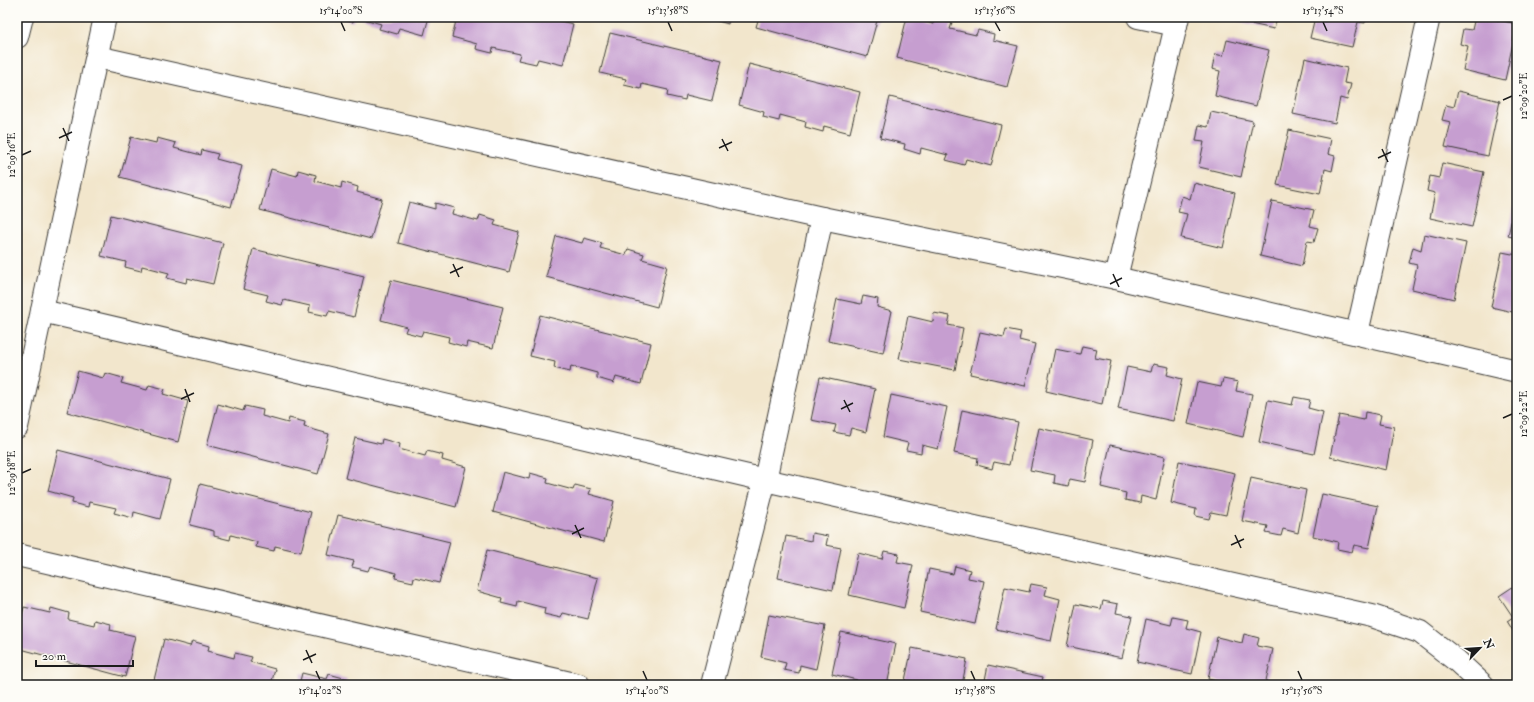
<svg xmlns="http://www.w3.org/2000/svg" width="1534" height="702" font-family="'IM FELL Double Pica',serif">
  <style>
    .building { fill: #c69ed0 }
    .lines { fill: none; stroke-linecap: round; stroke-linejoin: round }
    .minor-casing { stroke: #3c3a36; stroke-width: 24 }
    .minor { stroke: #fff; stroke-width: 22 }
    .ticks { fill: none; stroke: #1c1c1c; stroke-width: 1.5 }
    .neatline { fill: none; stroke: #1c1c1c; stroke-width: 1.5 }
    .ticks-label { font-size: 10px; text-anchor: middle; fill: #1c1c1c }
  </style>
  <rect width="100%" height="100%" fill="#fdfcf7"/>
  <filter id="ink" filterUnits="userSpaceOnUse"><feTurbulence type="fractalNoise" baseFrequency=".025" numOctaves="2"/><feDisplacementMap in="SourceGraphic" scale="8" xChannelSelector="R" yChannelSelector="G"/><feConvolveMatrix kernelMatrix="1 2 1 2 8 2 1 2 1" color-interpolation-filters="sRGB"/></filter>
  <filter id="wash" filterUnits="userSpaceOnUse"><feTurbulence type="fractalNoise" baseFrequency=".012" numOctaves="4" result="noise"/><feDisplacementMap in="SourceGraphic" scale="16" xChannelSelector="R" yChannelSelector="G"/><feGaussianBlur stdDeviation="0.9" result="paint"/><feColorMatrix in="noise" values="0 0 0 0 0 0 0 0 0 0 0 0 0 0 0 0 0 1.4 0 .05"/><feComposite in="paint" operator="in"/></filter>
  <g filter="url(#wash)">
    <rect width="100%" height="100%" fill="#f2e6cc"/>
    <g id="blocks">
      <!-- building -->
      <g class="building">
        <polygon points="335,17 354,17 353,22"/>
        <polygon points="357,17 429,17 424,35 399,28 397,34 379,29 381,24"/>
        <polygon points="457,17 543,17 573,24 563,65 538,59 536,64 518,60 520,54 493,48 492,53 476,49 477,44 452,37"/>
        <polygon points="704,17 729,17 728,24"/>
        <polygon points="759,17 878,17 867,57 756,27"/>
        <polygon points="907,17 933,24 934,19 952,23 950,29 976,35 978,30 994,34 993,40 1018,46 1007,87 897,58"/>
        <polygon points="1233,17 1277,17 1274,29 1232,20"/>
        <polygon points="1315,17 1366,17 1365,23 1358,22 1352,47 1310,38"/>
        <polygon points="1475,17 1484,17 1517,24 1505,80 1463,70 1468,46 1460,44 1463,29 1472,30"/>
        <polygon points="610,33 722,60 712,101 686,95 685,100 667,96 668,90 642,84 641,89 624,85 626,79 600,73"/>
        <polygon points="1227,40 1269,50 1256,106 1215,96 1220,71 1212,69 1215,54 1223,56"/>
        <polygon points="1305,58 1347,68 1344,83 1351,84 1347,100 1340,98 1335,123 1293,114"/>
        <polygon points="749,64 860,92 850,133 824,126 823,132 805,127 806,122 780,115 779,121 763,117 764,112 739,105"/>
        <polygon points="1458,91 1500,101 1488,156 1445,147 1451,122 1442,120 1446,105 1454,107"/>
        <polygon points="890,97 1001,125 991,166 966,159 964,165 946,160 948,155 921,148 920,154 904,149 905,144 880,138"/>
        <polygon points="1211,112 1253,121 1241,177 1199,167 1204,142 1196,141 1199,125 1208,127"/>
        <polygon points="1289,130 1331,139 1328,154 1335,156 1332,171 1325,169 1320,194 1277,185"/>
        <polygon points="131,137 156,143 157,138 176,143 174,148 201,155 202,150 218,154 216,159 242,166 231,207 120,177"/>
        <polygon points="1442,163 1484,172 1472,227 1430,218 1435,193 1427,191 1430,176 1439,178"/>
        <polygon points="271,169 297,176 298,170 316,175 315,181 341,188 342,182 358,187 357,192 382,199 371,239 260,210"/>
        <polygon points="1194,183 1235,193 1223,248 1181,238 1187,214 1178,212 1182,196 1190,199"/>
        <polygon points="1516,198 1517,198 1517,238 1508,236"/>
        <polygon points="1272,201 1314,210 1310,226 1318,228 1314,242 1307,241 1302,266 1260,256"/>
        <polygon points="409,202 435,209 435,203 454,208 452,214 478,221 480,215 496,220 494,225 519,232 509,272 398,243"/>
        <polygon points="111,215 223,243 213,284 187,278 186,283 167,278 169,273 142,266 141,271 125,267 126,262 101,256"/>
        <polygon points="1424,234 1466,243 1454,299 1412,289 1417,265 1409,263 1413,247 1421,250"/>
        <polygon points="556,236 582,243 584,238 602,243 600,248 626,255 628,249 644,254 642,259 667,266 657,307 546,277"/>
        <polygon points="253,249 364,276 354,317 329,311 327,316 309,312 310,306 284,300 282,305 266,301 268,295 243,289"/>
        <polygon points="1502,252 1517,255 1517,313 1491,307"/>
        <polygon points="391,280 503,307 493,348 467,342 466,347 448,342 449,337 423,331 421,336 405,332 407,327 381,320"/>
        <polygon points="863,296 878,299 877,307 892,311 883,353 828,341 837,299 861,304"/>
        <polygon points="934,313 950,316 948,325 963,328 955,370 899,359 908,316 933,322"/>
        <polygon points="540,315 651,343 641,384 616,377 614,383 597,378 597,373 571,366 570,372 554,368 555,362 530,356"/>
        <polygon points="1006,329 1021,332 1019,340 1035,344 1025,386 970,374 980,332 1004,337"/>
        <polygon points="1082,346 1097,349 1095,358 1111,361 1102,404 1046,391 1055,349 1080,354"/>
        <polygon points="1153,364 1169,367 1167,375 1182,379 1173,421 1118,409 1127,367 1151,372"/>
        <polygon points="78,371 103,378 105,373 123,378 121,383 147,390 149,385 165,389 163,394 188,401 178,442 67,412"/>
        <polygon points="820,377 875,389 866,432 851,428 849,435 834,432 836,425 811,420"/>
        <polygon points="1223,379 1238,382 1236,391 1252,394 1243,437 1188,424 1197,382 1221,387"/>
        <polygon points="891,395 947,407 938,449 922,445 921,453 906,450 908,443 883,437"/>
        <polygon points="1294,397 1310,400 1308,408 1323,412 1314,454 1259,442 1268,400 1292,405"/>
        <polygon points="218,404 243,411 245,406 263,410 262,416 288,423 289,418 305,422 304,427 329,434 318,474 207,445"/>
        <polygon points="962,410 1018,422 1009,465 994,462 992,469 977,465 978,458 954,453"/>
        <polygon points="1365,412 1381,415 1379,424 1394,427 1386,470 1330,457 1339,415 1364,420"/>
        <polygon points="1039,428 1093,440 1085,482 1070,479 1068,486 1054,483 1055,475 1030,470"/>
        <polygon points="355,438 381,444 382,439 400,444 399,449 425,456 427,451 443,455 442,460 466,467 456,507 345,478"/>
        <polygon points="1110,445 1165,457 1156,500 1141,496 1140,503 1125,500 1126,493 1101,487"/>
        <polygon points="58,450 170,479 160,519 134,512 133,518 114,513 116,508 89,502 88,507 72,503 73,498 48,491"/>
        <polygon points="1179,461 1235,473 1226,515 1211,512 1209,519 1195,516 1196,509 1171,503"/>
        <polygon points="503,472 529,479 530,473 548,478 547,483 573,490 575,485 591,489 589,494 614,501 604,542 493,512"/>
        <polygon points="1251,478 1306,490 1298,533 1283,529 1281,536 1266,533 1268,526 1242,521"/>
        <polygon points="200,484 311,512 301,552 275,546 274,551 256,547 257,542 231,535 230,540 214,536 214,531 190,525"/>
        <polygon points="1322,494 1378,506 1369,548 1354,545 1352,552 1337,549 1338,542 1313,536"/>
        <polygon points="338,515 450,542 439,583 414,577 413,582 395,578 396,573 370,566 368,571 352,567 354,561 328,555"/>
        <polygon points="812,533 828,536 826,545 841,548 833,590 778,578 786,536 811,541"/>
        <polygon points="487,550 598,578 588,619 563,613 561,618 544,614 545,608 518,601 517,607 501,603 502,598 477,591"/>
        <polygon points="884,551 899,554 897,562 913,565 904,608 849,595 858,553 882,559"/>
        <polygon points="955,566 970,570 968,578 984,581 975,624 920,612 929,569 953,574"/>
        <polygon points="1031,584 1047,587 1045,595 1060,599 1051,641 996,629 1005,587 1029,592"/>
        <polygon points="1517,584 1517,632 1515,634 1507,621 1513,617 1499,596"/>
        <polygon points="1103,601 1118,604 1116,613 1132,616 1122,658 1067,646 1076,604 1101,609"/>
        <polygon points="24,607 50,613 51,608 69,613 68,619 94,625 95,620 111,624 110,630 135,636 125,677 17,648 17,635"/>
        <polygon points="769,615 825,626 816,669 800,665 799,673 784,670 786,663 761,657"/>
        <polygon points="1173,617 1188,620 1186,628 1201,632 1192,674 1137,662 1146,619 1171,625"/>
        <polygon points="841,632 896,644 887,685 872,683 871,685 856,685 857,680 832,674"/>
        <polygon points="1244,634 1259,638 1257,646 1273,649 1265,685 1234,685 1208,679 1217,637 1242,643"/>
        <polygon points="164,639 190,646 192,641 209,646 208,651 234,658 235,653 252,657 250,662 275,669 271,685 172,685 154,680"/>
        <polygon points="912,648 967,659 962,685 904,685"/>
        <polygon points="988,665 1043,677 1041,685 984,685"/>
        <polygon points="302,673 327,679 329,674 347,679 345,685 299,685"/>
      </g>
    </g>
  </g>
  <g filter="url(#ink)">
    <use href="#blocks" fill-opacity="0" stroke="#3c3a36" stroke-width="1"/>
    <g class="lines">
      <!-- minor casing -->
      <g class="minor-casing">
        <g id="minor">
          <polyline points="1138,17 1176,25"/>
          <polyline points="17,37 22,17"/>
          <polyline points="97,57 822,218 1116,278 1517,371"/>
          <polyline points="1116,278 1178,17"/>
          <polyline points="42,311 765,480 1372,616 1420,632 1457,661 1483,685"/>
          <polyline points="1357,333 1429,17"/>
          <polyline points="17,427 105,17"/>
          <polyline points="17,555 579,685"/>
          <polyline points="712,685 765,480 822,218"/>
        </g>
      </g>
      <!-- minor -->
      <use href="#minor" class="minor"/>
    </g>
  </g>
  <!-- ticks -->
  <path class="ticks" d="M341,22L345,31M668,22L672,31M995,22L1000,31M1323,22L1327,31M1503,100L1512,96M63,128L69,141M59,138L72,132M722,139L728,151M719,148L732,142M1382,149L1388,162M22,155L31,151M1378,158L1391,152M453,264L459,277M450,273L463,267M1113,274L1119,287M1110,284L1122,278M185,389L190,402M181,399L194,393M844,400L850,412M841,409L853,403M1503,418L1512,414M22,473L31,469M575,525L581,538M572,534L584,528M1235,535L1241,548M1231,545L1244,539M306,650L312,663M303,660L316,654M316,671L320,680M643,671L647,680M971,671L975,680M1298,671L1302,680"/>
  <!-- margin -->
  <rect width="1534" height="702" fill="none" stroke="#fdfcf7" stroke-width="44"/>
  <!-- north arrow -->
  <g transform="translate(1480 648) rotate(65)" stroke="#fdfcf7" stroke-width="3" paint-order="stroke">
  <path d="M0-3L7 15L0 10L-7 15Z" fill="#1c1c1c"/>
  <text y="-6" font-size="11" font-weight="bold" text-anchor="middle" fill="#1c1c1c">N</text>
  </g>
  <!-- scale -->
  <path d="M36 660v6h97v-6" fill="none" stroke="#1c1c1c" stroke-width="2"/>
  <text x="42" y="660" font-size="12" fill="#1c1c1c" stroke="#fdfcf7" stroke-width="3" paint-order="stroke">20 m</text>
  <rect x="22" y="22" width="1490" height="658" class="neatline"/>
  <g class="ticks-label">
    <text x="341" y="14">15°14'00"S</text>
    <text x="668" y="14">15°13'58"S</text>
    <text x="995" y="14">15°13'56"S</text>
    <text x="1323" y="14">15°13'54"S</text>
    <text transform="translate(1523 96) rotate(-90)" y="4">12°09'20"E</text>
    <text transform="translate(11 155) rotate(-90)" y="4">12°09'16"E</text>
    <text transform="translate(1523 414) rotate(-90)" y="4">12°09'22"E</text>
    <text transform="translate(11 473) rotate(-90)" y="4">12°09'18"E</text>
    <text x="320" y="694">15°14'02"S</text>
    <text x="647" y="694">15°14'00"S</text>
    <text x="975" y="694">15°13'58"S</text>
    <text x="1302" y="694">15°13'56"S</text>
  </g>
</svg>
